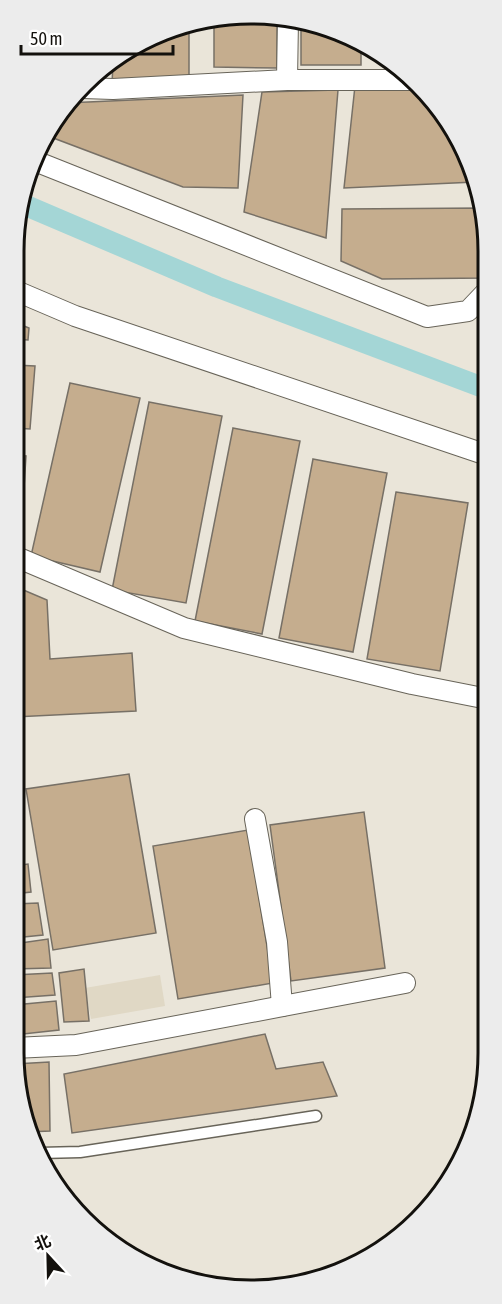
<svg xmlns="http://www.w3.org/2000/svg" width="502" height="1304" font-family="'Asap Condensed','Noto Sans SC',sans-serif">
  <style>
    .built { fill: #e0d8c5 }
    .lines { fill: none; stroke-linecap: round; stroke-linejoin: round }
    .canal { stroke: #a4d6d6; stroke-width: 21 }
    .building { fill: #c5ad8e; stroke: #777066; stroke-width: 1.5 }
    .lane-casing { stroke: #686459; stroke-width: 13 }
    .street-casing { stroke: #686459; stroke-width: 22 }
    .lane { stroke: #fff; stroke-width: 10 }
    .street { stroke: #fff; stroke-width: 20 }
    .rim { fill: none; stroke: #13110d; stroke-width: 3 }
  </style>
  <rect width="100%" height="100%" fill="#eae5d9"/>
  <!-- built -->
  <polygon class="built" points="160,975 165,1006 91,1019 85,988"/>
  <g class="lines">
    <!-- canal -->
    <polyline class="canal" points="20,203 217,287 487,389"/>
  </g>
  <!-- building -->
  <g class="building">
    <polygon points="220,15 277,19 277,68 214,67 214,18"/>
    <polygon points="301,21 313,22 361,42 361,65 301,65"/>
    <polygon points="189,26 189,84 112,84 113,63 133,45"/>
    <polygon points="355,86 419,86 429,94 464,146 475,182 344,188"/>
    <polygon points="338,90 326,238 244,212 262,92"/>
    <polygon points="243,95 238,188 183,187 48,136 66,103"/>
    <polygon points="483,208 486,220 487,278 382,279 341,261 342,209"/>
    <polygon points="14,322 29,328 28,340 14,339"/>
    <polygon points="14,365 35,366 30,429 14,428"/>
    <polygon points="70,383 140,398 100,572 31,556"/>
    <polygon points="149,402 222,416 186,603 112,590"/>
    <polygon points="233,428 300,441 262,634 195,621"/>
    <polygon points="14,455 26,456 22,519 14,518"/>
    <polygon points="313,459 387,473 353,652 279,638"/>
    <polygon points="396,492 468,503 440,671 367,659"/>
    <polygon points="14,586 47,600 50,659 132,653 136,711 14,717"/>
    <polygon points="129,774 156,933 53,950 26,789"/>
    <polygon points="364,812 385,968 291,981 270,825"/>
    <polygon points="248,830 273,983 178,999 153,846"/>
    <polygon points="28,864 31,892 14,894 14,866"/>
    <polygon points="38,903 43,935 14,938 14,904"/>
    <polygon points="48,939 51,968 14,969 14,944"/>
    <polygon points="84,969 89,1021 64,1022 59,973"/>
    <polygon points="52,973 55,995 14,998 14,975"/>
    <polygon points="56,1001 59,1030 14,1035 14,1005"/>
    <polygon points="265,1034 276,1069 323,1062 337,1096 72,1133 64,1074"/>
    <polygon points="49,1062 50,1131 27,1132 15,1064"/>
  </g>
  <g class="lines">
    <!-- lane casing -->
    <g class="lane-casing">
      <polyline id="lane" points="40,1153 80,1152 316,1116"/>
    </g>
    <!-- street casing -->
    <g class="street-casing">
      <g id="street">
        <polyline points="288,20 287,80 412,80"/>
        <polyline points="83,88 113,89 287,80"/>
        <polyline points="35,161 427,317 468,311 487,291"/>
        <polyline points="14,290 75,316 487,455"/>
        <polyline points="14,556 184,628 412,684 488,699"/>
        <polyline points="255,819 277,942 282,1006"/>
        <polyline points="14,1048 76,1045 405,983"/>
      </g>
    </g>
    <!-- lane -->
    <use href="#lane" class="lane"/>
    <!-- street -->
    <use href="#street" class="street"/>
  </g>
  <!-- crop -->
  <path d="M0 0H502V1304H0ZM251 24H251A227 227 0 0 1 478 251V1053A227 227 0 0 1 251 1280H251A227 227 0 0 1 24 1053V251A227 227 0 0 1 251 24Z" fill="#ececec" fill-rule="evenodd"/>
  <path class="rim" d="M251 24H251A227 227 0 0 1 478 251V1053A227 227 0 0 1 251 1280H251A227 227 0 0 1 24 1053V251A227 227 0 0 1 251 24Z"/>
  <!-- north arrow -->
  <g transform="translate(48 1256) rotate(338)" stroke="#ffffff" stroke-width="4.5" paint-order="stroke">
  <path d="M0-4.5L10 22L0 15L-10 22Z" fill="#13110d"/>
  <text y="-9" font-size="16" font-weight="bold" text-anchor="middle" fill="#13110d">北</text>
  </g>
  <!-- scale -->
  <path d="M21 45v9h152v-9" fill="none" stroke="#13110d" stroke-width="3"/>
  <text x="30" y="45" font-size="18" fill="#13110d" stroke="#ffffff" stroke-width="4.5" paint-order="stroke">50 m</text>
</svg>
